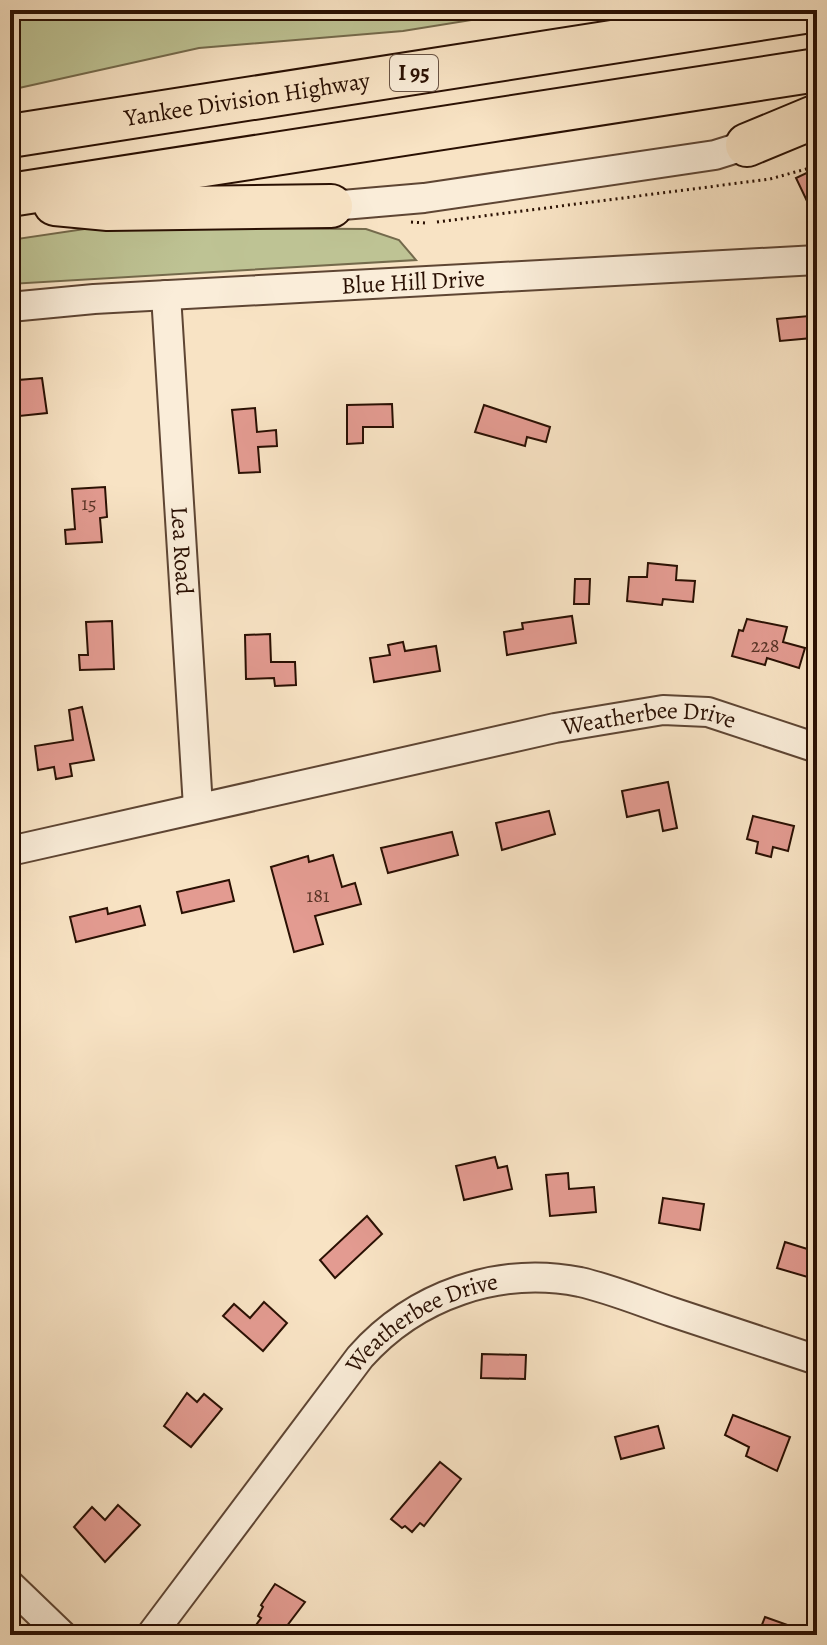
<svg xmlns="http://www.w3.org/2000/svg" width="827" height="1645" font-family="Alegreya,serif">
  <style>
    .green { fill: #bec394; stroke: #746a4c; stroke-width: 2 }
    .building { fill: #e39b91; stroke: #2a1003; stroke-width: 2 }
    .lines { fill: none; stroke-linecap: round; stroke-linejoin: round }
    .minor-casing { stroke: #5e4533; stroke-width: 32 }
    .highway-casing { stroke: #2a1003; stroke-width: 46 }
    .path { stroke: #2a1003; stroke-width: 3; stroke-dasharray: 2 4; stroke-linecap: butt }
    .minor { stroke: #faedd9; stroke-width: 28 }
    .highway { stroke: #f8e3c4; stroke-width: 42 }
    .labels { text-anchor: middle; dominant-baseline: central; stroke-width: 6; stroke-linejoin: round; paint-order: stroke }
    .number-label { font-size: 20px; fill: #583326 }
    .shield { fill: #faedd9; stroke: #685243; stroke-width: 2 }
    .shield-label { font-size: 22px; font-weight: bold; fill: #2a1003 }
    .street-label { font-size: 24px; fill: #2a1003; stroke: #faedd9 }
  </style>
  <rect width="100%" height="100%" fill="#f8e3c4"/>
  <filter id="stains"><feTurbulence type="fractalNoise" baseFrequency=".0025" numOctaves="4"/><feColorMatrix values="0 0 0 0 .2 0 0 0 0 .09 0 0 0 0 .02 0 0 0 .5 -.17"/></filter>
  <radialGradient id="worn" r=".72"><stop offset=".6" stop-color="#630" stop-opacity="0"/><stop offset="1" stop-color="#630" stop-opacity=".3"/></radialGradient>
  <!-- green -->
  <g class="green">
    <polygon points="10,10 534,10 403,31 199,48 10,90"/>
    <polygon points="98,227 366,229 399,240 416,260 10,284 10,240"/>
  </g>
  <!-- building -->
  <g class="building">
    <polygon points="817,168 817,222 796,178"/>
    <polygon points="809,316 812,338 780,341 777,319"/>
    <polygon points="42,378 47,413 10,417 10,396 19,395 18,380"/>
    <polygon points="392,404 393,427 363,427 363,443 347,444 347,405"/>
    <polygon points="484,405 550,427 546,442 527,437 525,446 475,432"/>
    <polygon points="255,408 257,432 276,430 277,446 258,447 260,472 239,473 232,410"/>
    <polygon points="105,487 107,517 100,518 102,542 66,544 65,530 75,529 72,489"/>
    <polygon points="648,563 677,566 676,580 695,581 693,602 663,599 662,605 627,601 629,577 647,577"/>
    <polygon points="575,579 590,579 589,604 574,604"/>
    <polygon points="572,616 576,643 507,655 504,632 523,629 522,623"/>
    <polygon points="747,619 787,627 783,642 805,648 799,668 767,658 765,665 732,656 739,630 743,631"/>
    <polygon points="112,621 114,669 80,670 79,655 88,655 86,622"/>
    <polygon points="270,634 271,662 295,662 296,685 275,686 274,678 246,679 245,635"/>
    <polygon points="403,642 405,651 436,646 440,671 374,682 370,658 390,655 388,645"/>
    <polygon points="82,707 94,760 70,764 72,776 56,779 54,767 38,770 35,746 73,740 69,710"/>
    <polygon points="668,782 677,828 663,831 659,810 627,817 622,791"/>
    <polygon points="549,811 555,834 502,850 496,823"/>
    <polygon points="753,816 794,826 788,851 773,847 771,857 756,853 758,842 747,839"/>
    <polygon points="452,832 458,855 388,873 381,848"/>
    <polygon points="333,855 342,887 355,883 361,904 315,916 323,944 294,952 271,867 308,856 309,862"/>
    <polygon points="229,880 234,901 182,913 177,892"/>
    <polygon points="140,906 145,925 76,942 70,917 107,908 108,914"/>
    <polygon points="495,1157 498,1168 507,1166 512,1189 464,1200 456,1166"/>
    <polygon points="568,1173 569,1189 594,1187 596,1212 550,1216 546,1175"/>
    <polygon points="663,1198 704,1204 700,1230 659,1223"/>
    <polygon points="367,1216 382,1234 335,1278 320,1260"/>
    <polygon points="785,1242 817,1252 817,1272 813,1271 811,1278 777,1268"/>
    <polygon points="264,1302 287,1323 263,1351 223,1316 234,1304 250,1318"/>
    <polygon points="482,1354 526,1355 525,1379 481,1378"/>
    <polygon points="187,1393 197,1402 204,1394 222,1409 191,1447 164,1426"/>
    <polygon points="733,1415 790,1437 777,1471 746,1456 749,1447 725,1435"/>
    <polygon points="658,1426 664,1448 621,1459 615,1437"/>
    <polygon points="440,1462 461,1479 424,1526 420,1523 412,1532 405,1526 402,1528 391,1519"/>
    <polygon points="118,1505 140,1525 105,1562 74,1527 92,1507 105,1520"/>
    <polygon points="275,1584 305,1602 280,1635 249,1635 261,1618 258,1616 263,1607 261,1605"/>
    <polygon points="765,1617 810,1633 809,1635 758,1635"/>
  </g>
  <g class="lines">
    <!-- minor casing -->
    <g class="minor-casing">
      <g id="minor">
        <polyline points="331,206 424,198 715,155 747,145"/>
        <path id="s1" d="M166,295L198,807"/>
        <path id="s2" d="M10,307L94,299L817,260"/>
        <path id="s3" d="M10,851L555,728L663,710L708,712L817,748"/>
        <polyline points="10,1585 62,1635"/>
        <path id="s4" d="M151,1635L360,1357C415,1295 499,1266 580,1282C611,1289 642,1302 672,1312C721,1328 769,1344 817,1360"/>
      </g>
    </g>
    <!-- highway casing -->
    <g class="highway-casing">
      <g id="highway">
        <path id="s5" d="M10,136L817,10"/>
        <polyline points="747,145 817,116"/>
        <polyline points="10,195 817,70"/>
        <polyline points="55,204 108,209 331,206"/>
      </g>
    </g>
    <!-- path -->
    <g class="path">
      <polyline points="411,222 426,223"/>
      <polyline points="437,222 770,179 817,166"/>
    </g>
    <!-- minor -->
    <use href="#minor" class="minor"/>
    <!-- highway -->
    <use href="#highway" class="highway"/>
  </g>
  <g class="labels">
    <!-- number labels -->
    <g class="number-label">
      <text x="89" y="503">15</text>
      <text x="765" y="645">228</text>
      <text x="318" y="895">181</text>
    </g>
    <!-- shield labels -->
    <rect class="shield" x="390" y="55" width="48" height="36" rx="6"/>
    <g class="shield-label">
      <text x="414" y="73">I 95</text>
    </g>
    <!-- street labels -->
    <g class="street-label">
      <text stroke="none"><textPath href="#s5" startOffset="240">Yankee Division Highway</textPath></text>
      <text stroke="none"><textPath href="#s2" startOffset="404">Blue Hill Drive</textPath></text>
      <text stroke="none"><textPath href="#s1" startOffset="256">Lea Road</textPath></text>
      <text stroke="none"><textPath href="#s3" startOffset="654">Weatherbee Drive</textPath></text>
      <text stroke="none"><textPath href="#s4" startOffset="420">Weatherbee Drive</textPath></text>
    </g>
  </g>
  <!-- margin -->
  <rect width="827" height="1645" fill="none" stroke="#f8e3c4" stroke-width="40"/>
  <rect x="12" y="12" width="803" height="1621" fill="none" stroke="#2a1003" stroke-width="4"/>
  <rect x="20" y="20" width="787" height="1605" fill="none" stroke="#2a1003" stroke-width="2"/>
  <rect width="100%" height="100%" filter="url(#stains)"/>
  <rect width="100%" height="100%" fill="url(#worn)"/>
</svg>
